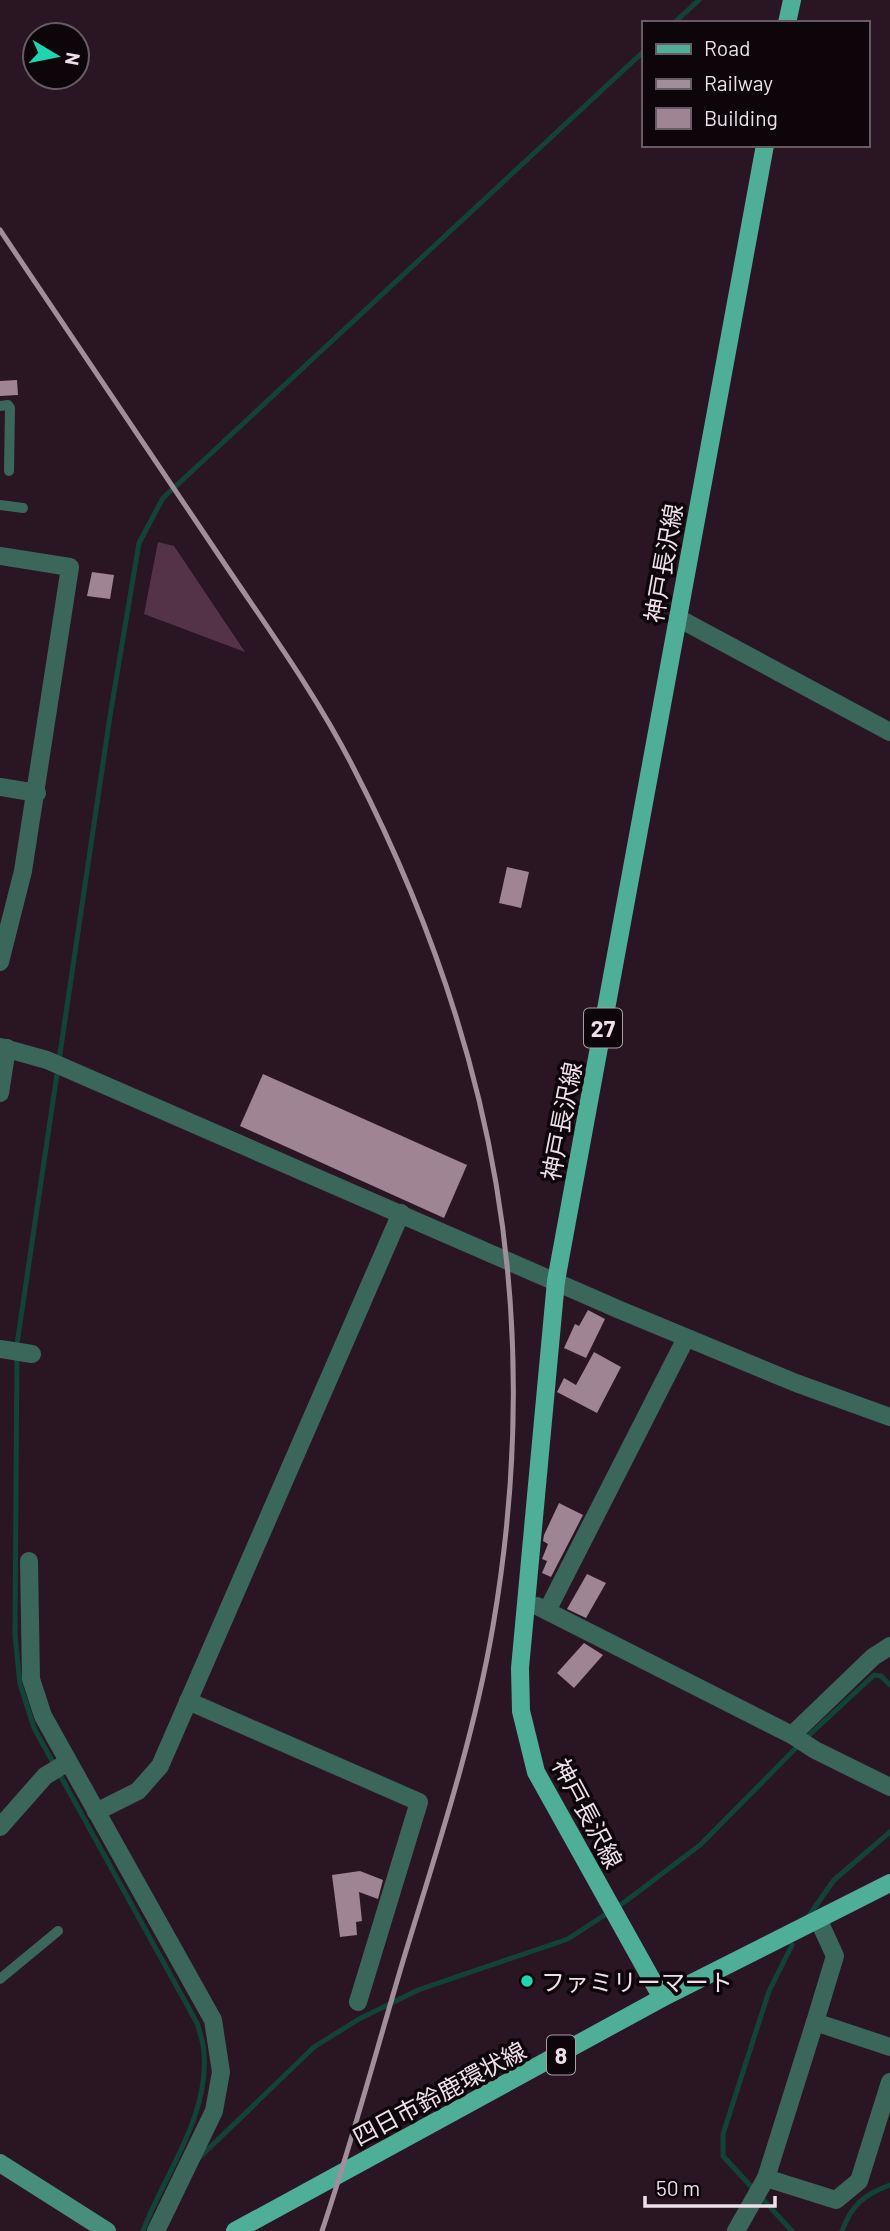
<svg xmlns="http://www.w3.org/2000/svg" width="890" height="2231" font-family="Barlow,'Noto Sans JP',sans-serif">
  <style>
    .green { fill: #543347 }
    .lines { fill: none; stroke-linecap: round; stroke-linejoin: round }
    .stream { stroke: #124337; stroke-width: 5 }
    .building { fill: #9f8493 }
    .lane { stroke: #3b665a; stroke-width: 10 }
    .street { stroke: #3b665a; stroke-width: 18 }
    .secondary { stroke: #478f7c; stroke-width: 18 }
    .primary { stroke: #4eaf96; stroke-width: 18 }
    .rail { stroke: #a08f9a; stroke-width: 5 }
    .poi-dot { fill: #1fd5b0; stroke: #0d050a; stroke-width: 2.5 }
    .labels { text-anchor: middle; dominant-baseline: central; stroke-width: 7; stroke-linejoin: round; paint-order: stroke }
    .shield { fill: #0d050a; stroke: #aa9ea5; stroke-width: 2 }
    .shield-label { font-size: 23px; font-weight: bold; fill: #eedfe8 }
    .street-label { font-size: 24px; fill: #eedfe8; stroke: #0d050a }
    .poi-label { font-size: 24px; fill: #eedfe8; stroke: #0d050a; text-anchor: start }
  </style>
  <rect width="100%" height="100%" fill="#2a1623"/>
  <!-- green -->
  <polygon class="green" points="158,542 174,546 245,652 144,614"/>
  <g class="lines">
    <!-- stream -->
    <g class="stream">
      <polyline points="674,23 699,0"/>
      <polyline points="806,1738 874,1675 881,1676 890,1685"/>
      <polyline points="808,1917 834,1880 890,1832"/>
      <polyline points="792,1945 769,1991 723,2134 723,2156 792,2231"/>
      <polyline points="200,2157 314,2047 359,2019 418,1990 568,1939 626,1901 700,1845 799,1745"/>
      <path d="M143,2231C164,2175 209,2117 204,2054C204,2044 200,2033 197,2023L34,1728L20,1684L15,1635L17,1344L110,716L139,543L163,498L643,52"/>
      <path d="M842,2231C851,2206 864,2194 890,2185"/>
    </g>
  </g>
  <!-- building -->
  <g class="building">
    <polygon points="17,380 18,395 0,396 0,381"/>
    <polygon points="92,572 114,575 110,599 87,596"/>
    <polygon points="507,867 529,872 521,908 499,903"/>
    <polygon points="263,1074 467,1165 444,1218 240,1126"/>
    <polygon points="588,1310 605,1319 586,1358 564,1348 575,1324 579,1326"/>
    <polygon points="594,1352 621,1367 597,1413 557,1392 564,1378 576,1385"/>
    <polygon points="559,1503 583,1515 551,1577 542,1573 547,1561 542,1559 548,1544 543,1541 544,1535"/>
    <polygon points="587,1574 606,1583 586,1618 567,1609"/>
    <polygon points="584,1643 603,1655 574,1688 557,1673"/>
    <polygon points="360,1871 383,1880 378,1899 359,1892 362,1921 356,1922 357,1935 340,1937 332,1875"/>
  </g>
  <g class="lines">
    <!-- lane -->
    <g class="lane">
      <polyline points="0,406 8,405 10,408 9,471"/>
      <polyline points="0,505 23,508"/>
      <polyline points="0,1979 58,1931"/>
    </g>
    <!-- street -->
    <g class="street">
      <polyline points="0,556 70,567 23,871 0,962"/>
      <polyline points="678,618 890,732"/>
      <polyline points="0,787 37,793"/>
      <polyline points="0,1047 47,1060 620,1310 796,1383 890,1417"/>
      <polyline points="0,1093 7,1048"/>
      <polyline points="0,1349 32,1354"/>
      <polyline points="29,1561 31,1679 43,1716 213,2020 221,2072 214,2111 156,2231"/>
      <polyline points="537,1606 547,1611 686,1338"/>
      <polyline points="547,1611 792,1735 873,1657 890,1646"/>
      <polyline points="188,1701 419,1802 358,2002"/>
      <polyline points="792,1735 815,1750 890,1787"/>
      <polyline points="96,1812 138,1791 160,1766 401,1213"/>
      <polyline points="0,1827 45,1776 68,1762"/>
      <polyline points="819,1921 835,1956 815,2022 890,2047"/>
      <polyline points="815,2022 766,2178 836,2200 859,2181 890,2082"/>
      <polyline points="736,2231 766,2178"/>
    </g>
    <!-- secondary -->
    <polyline class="secondary" points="0,2163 107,2231"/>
    <!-- primary -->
    <g class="primary">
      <polyline points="787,23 792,0"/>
      <polyline points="662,1998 536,1772 521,1711 520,1668 556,1281 765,145"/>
      <polyline points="235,2231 662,1998 890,1883"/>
    </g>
    <!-- rail -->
    <path class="rail" d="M0,230C73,338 146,446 218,554C264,623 314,691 352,765C495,1042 546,1316 493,1626C474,1737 439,1843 406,1951C378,2044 353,2139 322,2231"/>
  </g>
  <!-- markers -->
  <circle class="poi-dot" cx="527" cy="1981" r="7"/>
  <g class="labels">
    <!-- shield labels -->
    <g class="shield">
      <rect x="584" y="1008.5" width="38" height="39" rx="5"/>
      <rect x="547" y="2035.5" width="28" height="39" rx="5"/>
    </g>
    <g class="shield-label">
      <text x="603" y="1028">27</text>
      <text x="561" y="2055">8</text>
    </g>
    <!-- street labels -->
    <g class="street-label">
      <text transform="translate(663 563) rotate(-80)">神戸長沢線</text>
      <text transform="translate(561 1121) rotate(-79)">神戸長沢線</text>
      <text transform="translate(588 1813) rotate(62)">神戸長沢線</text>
      <text transform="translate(439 2093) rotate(-28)">四日市鈴鹿環状線</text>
    </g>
    <!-- poi labels -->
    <g class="poi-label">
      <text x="541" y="1981">ファミリーマート</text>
    </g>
  </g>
  <!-- legend -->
  <rect x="642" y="21" width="228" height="126" fill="#0d050a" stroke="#675c63" stroke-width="2"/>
  <rect x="656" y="44" width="35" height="10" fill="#4eaf96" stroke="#675c63" stroke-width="2"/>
  <text x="704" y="56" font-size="21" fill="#eedfe8">Road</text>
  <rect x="656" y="79" width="35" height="10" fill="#a08f9a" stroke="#675c63" stroke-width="2"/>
  <text x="704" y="91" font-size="21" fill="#eedfe8">Railway</text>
  <rect x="656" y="108" width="35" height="21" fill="#9f8493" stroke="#675c63" stroke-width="2"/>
  <text x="704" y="126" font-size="21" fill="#eedfe8">Building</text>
  <!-- north arrow -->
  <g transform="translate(56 56) rotate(100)"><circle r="33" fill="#0d050a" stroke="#675c63" stroke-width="2"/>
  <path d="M0-5L12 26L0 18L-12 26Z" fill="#1fd5b0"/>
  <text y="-10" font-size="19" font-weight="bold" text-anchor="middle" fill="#eedfe8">N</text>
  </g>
  <!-- scale -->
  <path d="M645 2196v10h130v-10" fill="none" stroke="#eedfe8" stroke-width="3.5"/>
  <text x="656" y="2196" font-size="21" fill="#eedfe8" stroke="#0d050a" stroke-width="5" paint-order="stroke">50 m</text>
</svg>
